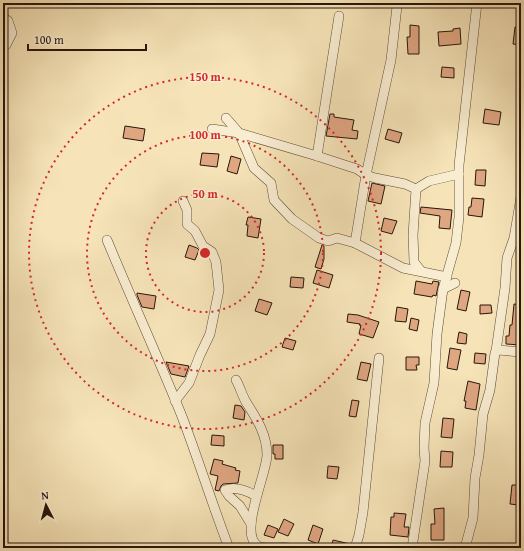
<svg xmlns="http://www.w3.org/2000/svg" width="524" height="551" font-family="'Gentium Book Plus',serif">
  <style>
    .building { fill: #dfa682; stroke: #28160c }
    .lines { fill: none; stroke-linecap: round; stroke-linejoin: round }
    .street-casing { stroke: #5c4a37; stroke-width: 10 }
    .street { stroke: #f9edd1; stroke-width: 9 }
    .ring { fill: none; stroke: #d62828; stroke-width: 2; stroke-dasharray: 2 4 }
    .centre { fill: #d62828; stroke: #f9edd1; stroke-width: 2 }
    .ring-label { font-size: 12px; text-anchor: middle; font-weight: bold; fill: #d62828; stroke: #f9edd1; stroke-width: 3; stroke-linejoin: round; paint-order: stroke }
  </style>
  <rect width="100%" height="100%" fill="#f6e4b8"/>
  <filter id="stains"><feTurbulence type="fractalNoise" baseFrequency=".005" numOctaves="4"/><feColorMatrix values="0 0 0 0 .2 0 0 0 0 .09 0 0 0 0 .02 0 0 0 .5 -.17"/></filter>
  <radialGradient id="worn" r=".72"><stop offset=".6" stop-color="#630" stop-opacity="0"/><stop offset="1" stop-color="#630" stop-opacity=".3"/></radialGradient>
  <!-- building -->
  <g class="building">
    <polygon points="410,25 419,26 419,54 408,54 407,37 410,37"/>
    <polygon points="515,27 521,27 521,45 513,44"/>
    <polygon points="460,28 461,44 439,46 438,32 453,31 453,29"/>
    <polygon points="442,67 454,68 454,78 441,77"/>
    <polygon points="485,109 501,112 499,125 483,123"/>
    <polygon points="330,114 334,114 334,117 354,120 352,130 358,131 357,139 326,136"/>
    <polygon points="125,126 145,129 143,141 123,138"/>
    <polygon points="388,129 402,133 399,143 385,139"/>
    <polygon points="202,153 219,154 217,167 200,165"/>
    <polygon points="231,156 241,159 237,174 227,171"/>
    <polygon points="476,170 486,170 485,186 475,185"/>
    <polygon points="372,183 385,186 381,204 368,201"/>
    <polygon points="472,198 484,199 482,217 468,215 469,207 471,207"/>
    <polygon points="421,207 452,210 450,229 439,228 440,216 420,213"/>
    <polygon points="248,217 261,219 258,238 247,236 248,225 246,225"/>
    <polygon points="384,218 397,221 392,234 381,231"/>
    <polygon points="189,245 197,248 199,250 195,260 185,257"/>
    <polygon points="322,245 324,246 324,259 321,269 315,267"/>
    <polygon points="317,270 333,275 329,288 313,283"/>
    <polygon points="291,277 304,278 303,288 290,287"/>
    <polygon points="416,281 432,284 433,281 439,282 436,296 433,295 432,297 414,294"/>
    <polygon points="461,290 470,292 466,311 457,309"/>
    <polygon points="137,293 156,296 154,309 142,307 137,295"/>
    <polygon points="259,299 272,303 267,315 255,311"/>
    <polygon points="514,304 521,305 521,345 506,344 506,336 509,336 510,325 512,325"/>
    <polygon points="480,305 491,305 492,313 480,314"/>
    <polygon points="397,307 408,309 406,322 395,321"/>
    <polygon points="348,314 358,315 379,322 373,338 359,334 361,325 359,325 360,324 347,322"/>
    <polygon points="411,318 419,320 417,331 409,329"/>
    <polygon points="459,332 467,334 466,344 457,343"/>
    <polygon points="285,338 296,341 293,350 282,347"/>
    <polygon points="450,348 461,350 457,370 447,368"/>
    <polygon points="475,353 486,354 485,364 474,363"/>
    <polygon points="406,357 419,357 419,365 416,365 417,370 406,370"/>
    <polygon points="166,362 189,366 185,377 171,374"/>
    <polygon points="361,362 371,364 367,381 357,379"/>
    <polygon points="468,381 480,384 476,410 465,408 466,401 464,401"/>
    <polygon points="352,400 359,401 356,417 349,416"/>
    <polygon points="235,405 241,406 245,412 244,420 233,418"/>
    <polygon points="443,418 454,419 452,438 441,437"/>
    <polygon points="212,435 224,436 224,446 211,445"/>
    <polygon points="273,445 283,445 283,459 275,459 275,454 273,454"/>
    <polygon points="441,451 453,452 452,467 440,467"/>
    <polygon points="214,459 223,461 222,464 236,468 235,470 240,471 238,483 223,484 221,486 219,491 215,490 218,476 210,474"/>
    <polygon points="328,466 339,467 337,479 327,478"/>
    <polygon points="512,485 521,485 521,500 520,500 519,505 510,504"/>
    <polygon points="444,508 444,540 431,540 431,524 435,524 434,509"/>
    <polygon points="394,513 406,514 404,527 409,527 408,537 390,535 391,517 394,517"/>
    <polygon points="284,519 294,524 288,536 278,532"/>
    <polygon points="268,525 278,529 274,538 264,535"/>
    <polygon points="313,525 323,529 318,544 308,540"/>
    <polygon points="333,540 350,544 349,548 331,548"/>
  </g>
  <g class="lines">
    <!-- street casing -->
    <g class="street-casing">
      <g id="street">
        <polyline points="397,6 391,60 366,175 355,243 403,268 447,277"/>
        <polyline points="3,17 8,21 12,33 6,45 3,46"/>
        <polyline points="226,118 239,133 254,168 271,183 274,200 292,219 319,238 328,241 337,238 355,243"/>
        <polyline points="212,129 239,133 317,156 357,169 366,175 375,178 405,184 416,189 413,235 414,262 421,271"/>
        <polyline points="317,156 339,16"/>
        <polyline points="416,189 429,181 459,174"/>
        <path d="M107,240C131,298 157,355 181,414C198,458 212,504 229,548"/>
        <polyline points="443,289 456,243 459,217 459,165 477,3"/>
        <polyline points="496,351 505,288 507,258 514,238 521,197"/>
        <path d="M236,380C240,387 242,395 246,402C257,419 267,435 267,455C267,473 238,534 258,546C264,550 283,546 291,548"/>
        <polyline points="175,401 189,383 200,355 210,334 219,290 216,262 212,252 203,246 195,231 187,224 187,210 183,201"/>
        <path d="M251,524L240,506L229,496L225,490C236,486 246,490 256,496"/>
        <polyline points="355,548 359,535 363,512 379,358"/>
        <polyline points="412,548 425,461 424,448 425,423 434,383 437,334 443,289 455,283"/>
        <polyline points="465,548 473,518 475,478 479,455 483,414 490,390 495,353 498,350 521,352"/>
      </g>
    </g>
    <!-- street -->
    <use href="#street" class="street"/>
  </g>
  <!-- distance rings -->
  <g class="ring">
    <circle cx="205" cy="253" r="59"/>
    <circle cx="205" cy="253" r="118"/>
    <circle cx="205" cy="253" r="176"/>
  </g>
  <circle cx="205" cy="253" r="6" class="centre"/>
  <g class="ring-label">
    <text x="205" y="81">150 m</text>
    <text x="205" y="139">100 m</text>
    <text x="205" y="198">50 m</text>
  </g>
  <!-- margin -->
  <rect width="524" height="551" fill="none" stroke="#f6e4b8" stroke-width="16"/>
  <rect x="4" y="4" width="516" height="543" fill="none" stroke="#28160c" stroke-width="2"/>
  <rect x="8" y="8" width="508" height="535" fill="none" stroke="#28160c"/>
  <!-- north arrow -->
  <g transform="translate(46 505) rotate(354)" stroke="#f9edd1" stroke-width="3" paint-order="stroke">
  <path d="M0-3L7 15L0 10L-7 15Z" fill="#28160c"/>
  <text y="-6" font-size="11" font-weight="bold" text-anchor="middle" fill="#28160c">N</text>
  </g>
  <!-- scale -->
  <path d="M28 44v6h118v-6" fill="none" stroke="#28160c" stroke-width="2"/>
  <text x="34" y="44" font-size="12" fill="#28160c" stroke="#f9edd1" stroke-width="3" paint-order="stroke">100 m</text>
  <rect width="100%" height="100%" filter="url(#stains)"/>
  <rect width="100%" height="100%" fill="url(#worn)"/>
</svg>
